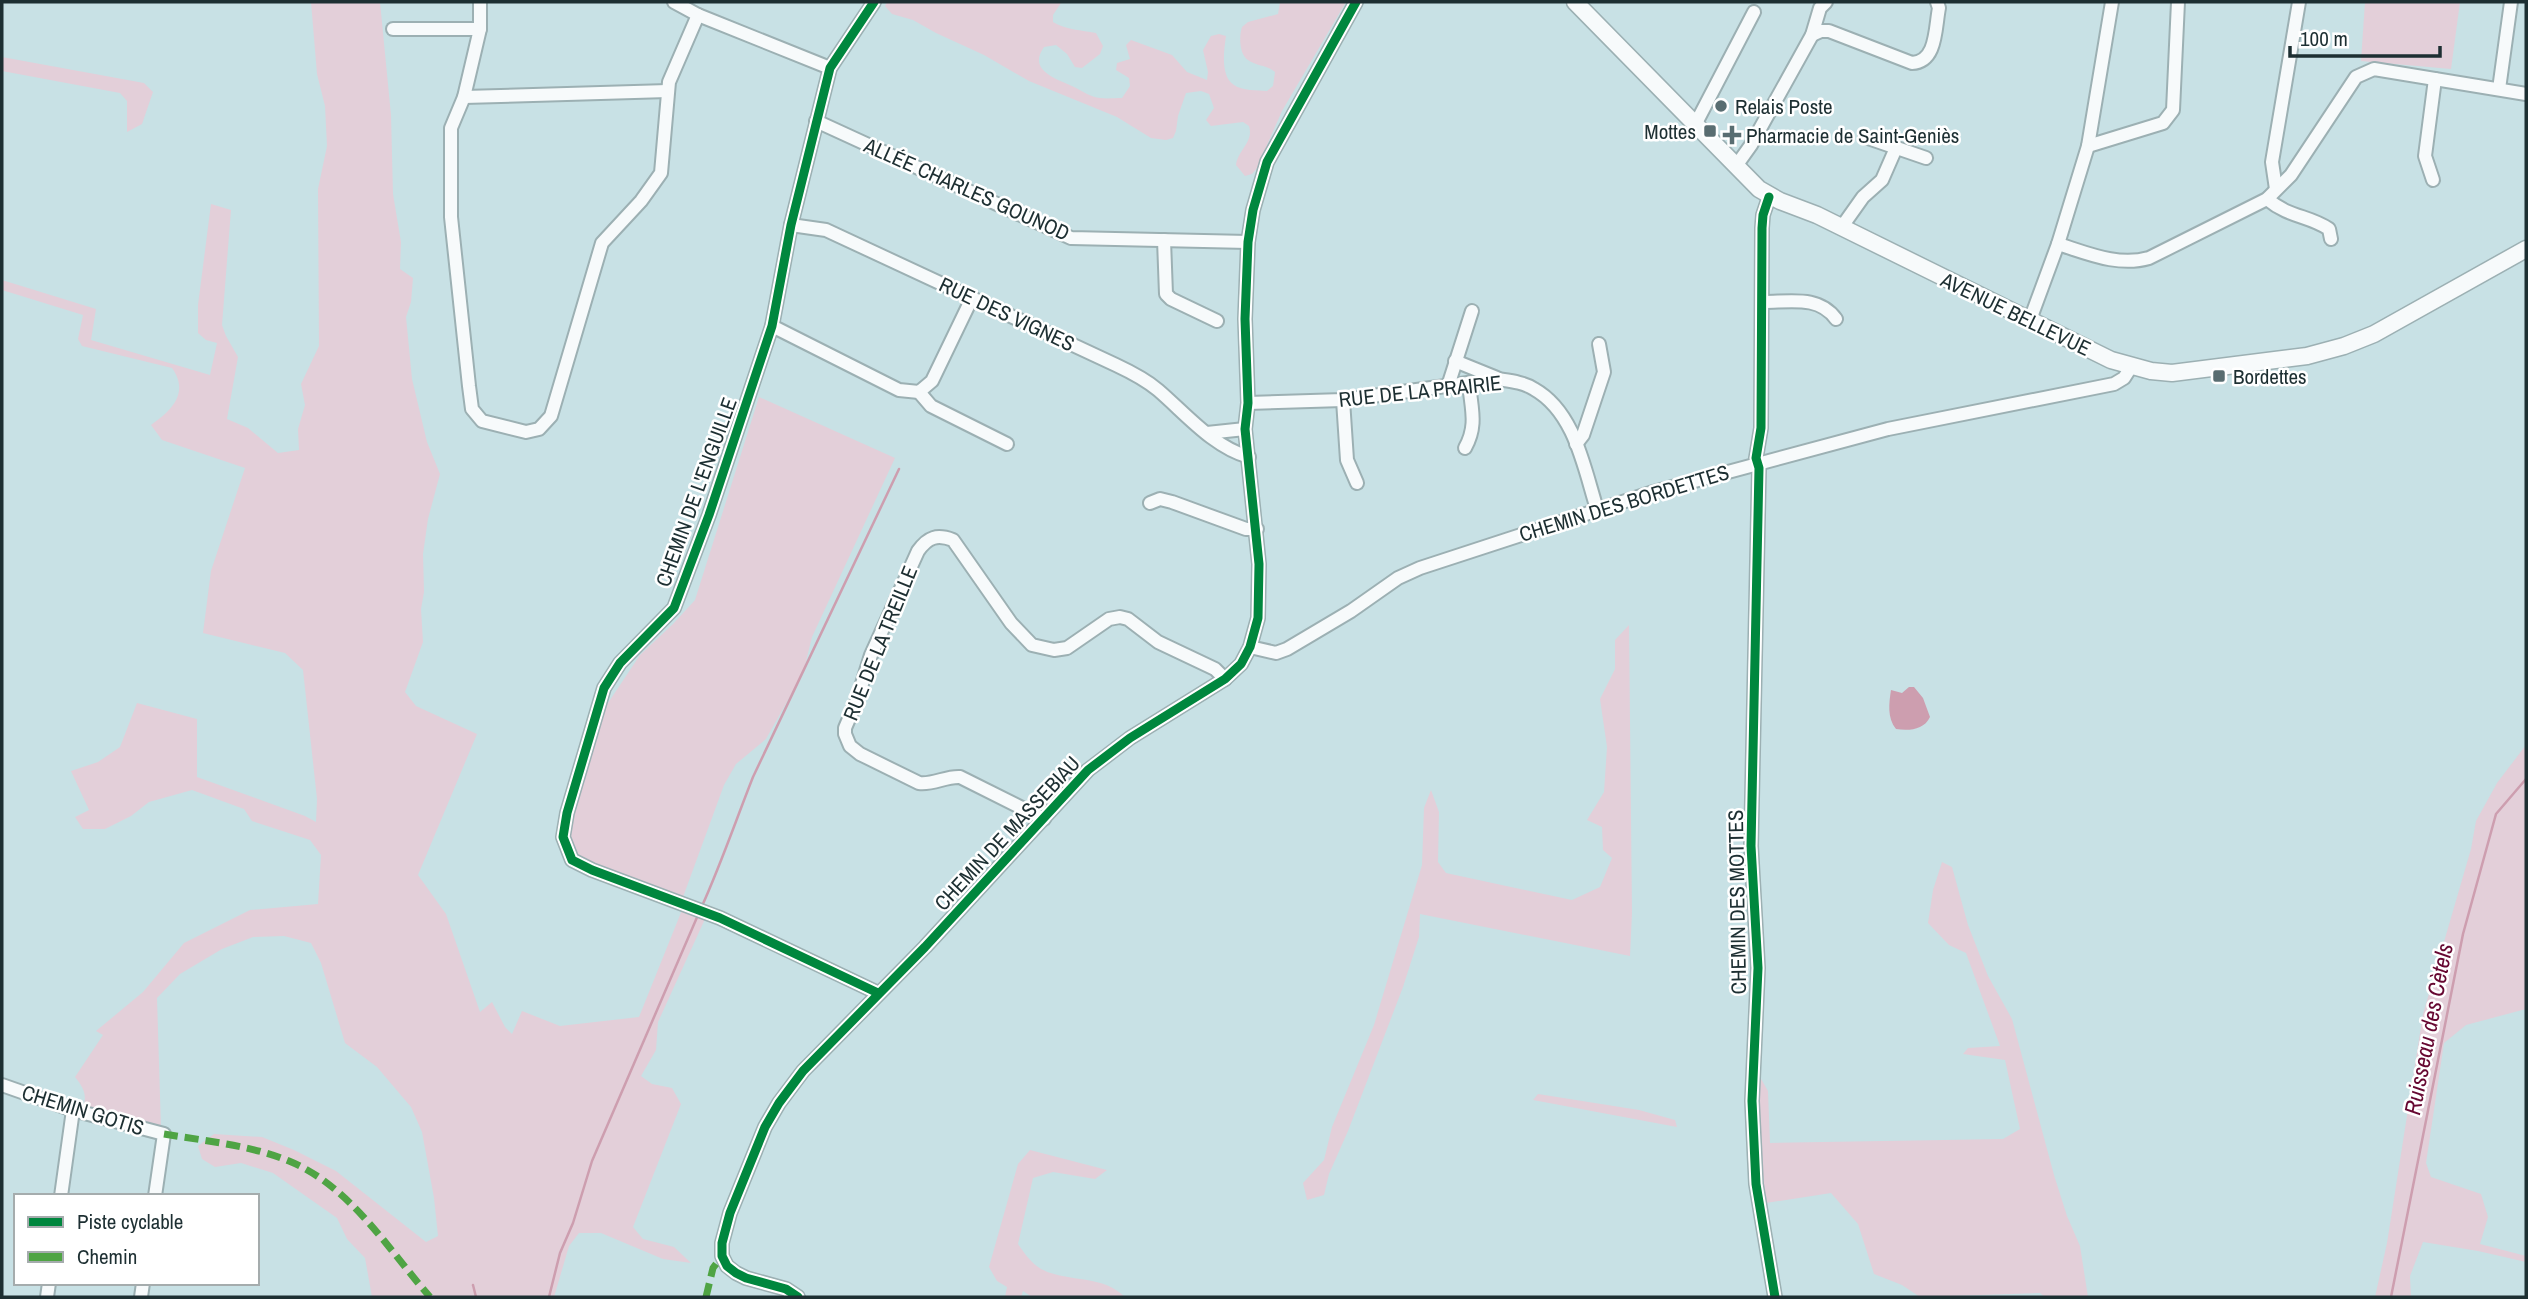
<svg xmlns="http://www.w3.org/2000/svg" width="2528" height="1299" font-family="'Archivo Narrow',sans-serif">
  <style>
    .green { fill: #e3cfd9 }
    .water { fill: #cd9eaf }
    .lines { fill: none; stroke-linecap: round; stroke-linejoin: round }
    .stream { stroke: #cd9eaf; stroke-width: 2.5 }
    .minor-casing { stroke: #9cb0b3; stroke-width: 16 }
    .secondary-casing { stroke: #9cb0b3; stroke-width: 19 }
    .minor { stroke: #f7fafb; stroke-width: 12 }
    .secondary { stroke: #f7fafb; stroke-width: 16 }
    .quiet { stroke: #4fa444; stroke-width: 7; stroke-dasharray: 14 7; stroke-linecap: butt }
    .cycleway-casing { stroke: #fff; stroke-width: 13 }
    .cycleway { stroke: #00873e; stroke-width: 9 }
    .poi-dot { fill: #596d71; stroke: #fff; stroke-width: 2.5 }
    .labels { text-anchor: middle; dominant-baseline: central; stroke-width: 5; stroke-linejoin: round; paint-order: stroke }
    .poi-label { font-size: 21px; fill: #1d2f32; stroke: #fff; text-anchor: start }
    .street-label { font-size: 21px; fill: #1d2f32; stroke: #fff }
    .water-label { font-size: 23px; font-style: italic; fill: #660731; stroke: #fff }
  </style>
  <rect width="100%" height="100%" fill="#c8e1e5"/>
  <!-- green -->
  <g class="green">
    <path d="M311,2H380L391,115L393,194L401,242L400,269L413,278L411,302L406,317L412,379L427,442L440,474L428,519L423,554L424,592L421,609L423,642L405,692L416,706L477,734L418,875L446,914L480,1012L492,1002L505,1027L512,1034L522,1011L560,1026L639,1017L682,910L705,919L658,1022L656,1050L641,1076L652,1084L672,1088L681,1104L633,1227L643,1239L674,1247L691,1263L663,1259L601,1233H579L569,1246L554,1297H372L365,1258L347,1239L337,1218L273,1173L241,1163L215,1167L202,1159L198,1146L214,1134L262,1137L294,1150L336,1171L426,1242L438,1236L434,1198L422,1132L411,1107L377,1067L345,1043L321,963L311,943L284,936L253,937L222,949L180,974L157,998L161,1129L82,1110C88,1096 84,1088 75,1077L103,1035L96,1031L143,992L184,943L250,910L318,904L321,855L310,840L252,821L244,809L192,790L149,802L131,816L105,829H83L75,817L89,810L71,771L98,762L120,747L137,703L197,719V777L305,816L316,822L317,799L303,670L285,653L203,633L211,571L245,468L162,440L151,425C171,411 190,393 172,368L82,346L78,339L83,315L2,290V280L96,309L91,340L210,375L217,343L206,340L198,333V305L211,204L231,210L222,325L226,336L238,357L227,419L248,428L278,453L299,450L298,429L305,405L301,384L319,346L318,189L327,146L325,106L317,74Z"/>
    <path d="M887,2H1077L1061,3L1053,15V22C1067,30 1081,30 1096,33L1103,46L1100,54L1082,68L1075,67L1067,54L1056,45L1044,47C1027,71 1057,79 1074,87C1082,91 1091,97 1100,98C1107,99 1115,98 1122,98L1130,86L1129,78L1116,70L1117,63L1130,59L1126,45L1131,40L1172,55L1187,72L1207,80L1208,72L1203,50L1211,36L1219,34L1226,36C1224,50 1220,76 1234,85C1242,91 1258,90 1267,91L1273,86L1275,72C1267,65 1256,66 1248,60C1239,54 1239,36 1242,27L1248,22L1278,14L1280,2H1346L1282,111L1257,168L1252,174L1245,176L1236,165C1238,150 1254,142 1249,126L1243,122L1211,126L1206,120L1214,108L1209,94L1201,91L1186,93L1178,116L1176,131L1173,138L1166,140L1151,138L1117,117L1029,81L984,55L936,33L913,20L892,14L885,6Z"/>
    <polygon points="2365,2 2460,2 2451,69 2361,61"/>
    <polygon points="2,57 144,83 153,92 142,124 127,132 127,101 120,93 2,71"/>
    <polygon points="759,397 895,458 812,637 803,673 766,739 736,764 724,785 683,897 587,863 573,849 566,835 606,706 640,655 673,624 695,600"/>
    <polygon points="1629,625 1632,913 1630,956 1420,914 1419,937 1403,987 1348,1131 1329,1174 1324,1195 1307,1200 1303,1183 1324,1160 1332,1127 1374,1025 1422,865 1424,808 1431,790 1439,812 1438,862 1446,873 1572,900 1600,887 1612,858 1603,850 1602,827 1587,820 1604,792 1607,747 1600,699 1615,669 1615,640"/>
    <polygon points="2526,745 2526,1009 2466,1025 2444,1043 2426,1163 2431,1177 2481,1194 2488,1217 2480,1244 2526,1256 2526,1262 2478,1251 2423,1242 2410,1276 2411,1297 2375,1297 2387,1243 2423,1014 2471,849 2476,821 2497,783"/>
    <polygon points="1942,862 1952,867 1968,925 1988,976 2012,1019 2054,1175 2067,1216 2080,1246 2088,1297 2045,1297 2040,1293 1920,1297 1902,1285 1874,1274 1858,1224 1831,1193 1766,1203 1759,1144 1760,1077 1768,1091 1770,1143 2003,1139 2020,1129 2005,1060 1963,1054 1968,1048 2000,1046 1966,953 1949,945 1928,923 1933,890"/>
    <polygon points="1538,1094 1639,1110 1675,1120 1677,1127 1533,1100"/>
    <path d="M1030,1150L1107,1170L1095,1179L1053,1172L1033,1178L1018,1244C1025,1254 1031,1263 1041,1269C1068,1283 1102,1274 1125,1297H1032L1023,1291L1021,1297H1005L1007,1287L997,1281L989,1267L1018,1164Z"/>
  </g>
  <!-- water -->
  <path class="water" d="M1909,687H1914L1923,698L1930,717C1924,730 1909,731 1896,729C1887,718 1889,703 1891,690L1902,693Z"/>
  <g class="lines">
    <!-- stream -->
    <g class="stream">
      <path d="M702,906C721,864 736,820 753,777L899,469"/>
      <polyline points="473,1285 476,1297"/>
      <polyline points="549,1297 560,1253 573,1223 592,1161 698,915"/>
      <polyline points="2391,1297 2463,934 2496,814 2526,779"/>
    </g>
    <!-- minor casing -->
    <g class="minor-casing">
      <g id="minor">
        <polyline points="480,2 480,29 464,97 451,128 451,217 469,386 472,409 482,421 526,432 539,429 551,416 602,243 641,201 661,173 669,82 698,15"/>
        <polyline points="674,2 698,15 830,68"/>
        <polyline points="874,2 830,68 791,225 772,326 709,515 674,608 620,663 604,688 567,813 563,837 572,860 592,870 720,918 878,993"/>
        <polyline points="393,29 480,29"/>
        <path d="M1812,35L1821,31H1829L1912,63C1937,62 1935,28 1939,8L1937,2"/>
        <polyline points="2499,89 2511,2"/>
        <polyline points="464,97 668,91"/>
        <polyline points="816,121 1071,238 1248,242"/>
        <polyline points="1695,125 1754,12"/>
        <polyline points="1865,137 1926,158"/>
        <polyline points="2088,146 2163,123 2173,110 2178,2"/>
        <polyline points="1736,166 1751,145 1812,35 1820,8 1826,2"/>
        <polyline points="2433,180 2425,156 2435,79"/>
        <polyline points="2276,189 2272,162 2299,2"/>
        <polyline points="1769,197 1763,215 1762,228 1761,428 1756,458 1759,468 1751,846 1758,968 1752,1101 1756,1184 1775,1297"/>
        <path d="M2267,199C2290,218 2308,215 2329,229L2331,239"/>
        <path d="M791,225L826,230L1116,365C1131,372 1145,379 1158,390C1185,413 1213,447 1249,457"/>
        <polyline points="1841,228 1863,197 1882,180 1896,148"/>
        <polyline points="1164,240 1166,294 1171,299 1217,321"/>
        <path d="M2058,244C2087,253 2118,267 2149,258L2267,199L2291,175L2356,77L2374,69L2526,94"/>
        <path d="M1763,302C1790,302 1819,295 1836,319"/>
        <polyline points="2030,320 2058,244 2088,146 2112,2"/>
        <polyline points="772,326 899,390 919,392 932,381 972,298"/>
        <polyline points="1455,361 1497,378"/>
        <polyline points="1448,386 1472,311"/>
        <polyline points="919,392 931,406 1007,444"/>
        <polyline points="1343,400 1347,460 1357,483"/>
        <path d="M1248,403L1343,400L1497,379C1510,381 1523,382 1534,389C1575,412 1584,468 1597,509"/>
        <polyline points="1207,433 1245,429"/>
        <polyline points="1576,444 1583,435 1604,372 1599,344"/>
        <path d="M1465,448C1478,425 1471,408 1469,383"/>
        <polyline points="1150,503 1160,499 1172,502 1246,529 1257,529"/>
        <polyline points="1250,647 1276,653 1287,649 1351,611 1398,578 1420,568 1650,493 1888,429 2114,384 2124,378 2131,367"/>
        <path d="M1044,819L960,777C946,776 933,785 919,783L860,754L850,746L845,734V728L857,700L871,655L918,551C928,537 937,534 953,540L1011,623L1032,645L1054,650L1067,648L1109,619L1120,617L1128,619L1158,642L1215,669L1225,679"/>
        <polyline points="2,1085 73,1110 164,1134 155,1196"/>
        <polyline points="61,1196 73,1110"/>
        <polyline points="47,1297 49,1283"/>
        <polyline points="141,1297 143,1283"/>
        <polyline points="798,1297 786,1289 746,1278 736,1273 727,1266 722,1256 722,1243 730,1213 765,1127 779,1103 803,1071 925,947 1088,770 1130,738 1225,679 1241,664 1250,647 1258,618 1259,564 1245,429 1248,403 1245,319 1248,242 1253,210 1267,162 1356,2"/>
      </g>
    </g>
    <!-- secondary casing -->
    <g class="secondary-casing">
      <polyline id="secondary" points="1575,2 1759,189 1780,201 1817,215 2111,360 2151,371 2172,373 2275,360 2307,356 2344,346 2374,334 2526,249"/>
    </g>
    <!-- minor -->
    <use href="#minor" class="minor"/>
    <!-- secondary -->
    <use href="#secondary" class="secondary"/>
    <!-- quiet -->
    <g class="quiet">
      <path d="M164,1134C205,1141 250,1145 289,1161C350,1186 388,1249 430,1297"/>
      <polyline points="706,1297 713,1268 722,1256"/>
    </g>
    <!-- cycleway casing -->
    <g class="cycleway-casing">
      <g id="cycleway">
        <polyline points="874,2 830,68 791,225 772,326 709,515 674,608 620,663 604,688 567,813 563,837 572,860 592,870 720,918 878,993"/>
        <polyline points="1769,197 1763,215 1762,228 1761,428 1756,458 1759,468 1751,846 1758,968 1752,1101 1756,1184 1775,1297"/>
        <polyline points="798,1297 786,1289 746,1278 736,1273 727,1266 722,1256 722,1243 730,1213 765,1127 779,1103 803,1071 925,947 1088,770 1130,738 1225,679 1241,664 1250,647 1258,618 1259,564 1245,429 1248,403 1245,319 1248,242 1253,210 1267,162 1356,2"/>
      </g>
    </g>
    <!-- cycleway -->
    <use href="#cycleway" class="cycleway"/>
  </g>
  <!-- markers -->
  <g class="poi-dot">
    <circle cx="1721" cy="106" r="7"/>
    <rect x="1703" y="124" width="14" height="14" rx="3.5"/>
    <path d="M1728.5 124.5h7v7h7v7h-7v7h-7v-7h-7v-7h7z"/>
    <rect x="2212" y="369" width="14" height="14" rx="3.5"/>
  </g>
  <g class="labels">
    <!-- poi labels -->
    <g class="poi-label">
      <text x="1735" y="106">Relais Poste</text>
      <text x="1696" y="131" text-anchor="end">Mottes</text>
      <text x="1746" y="135">Pharmacie de Saint-Geniès</text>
      <text x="2233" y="376">Bordettes</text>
    </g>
    <!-- street labels -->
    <g class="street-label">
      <text transform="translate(967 189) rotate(24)">ALLÉE CHARLES GOUNOD</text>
      <text transform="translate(1007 314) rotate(25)">RUE DES VIGNES</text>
      <text transform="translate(2016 314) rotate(26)">AVENUE BELLEVUE</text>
      <text transform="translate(1420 391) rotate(-6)">RUE DE LA PRAIRIE</text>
      <text transform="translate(696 492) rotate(-70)">CHEMIN DE L'ENGUILLE</text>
      <text transform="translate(1624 503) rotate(-17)">CHEMIN DES BORDETTES</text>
      <text transform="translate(880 643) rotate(-68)">RUE DE LA TREILLE</text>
      <text transform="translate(1007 833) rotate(-47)">CHEMIN DE MASSEBIAU</text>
      <text transform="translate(1737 902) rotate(-91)">CHEMIN DES MOTTES</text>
      <text transform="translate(83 1110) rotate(17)">CHEMIN GOTIS</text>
    </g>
    <!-- water labels -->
    <g class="water-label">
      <text transform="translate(2428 1029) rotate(-79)">Ruisseau des Cètels</text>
    </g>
  </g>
  <!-- border -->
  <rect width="2528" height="1299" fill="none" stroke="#1d2f32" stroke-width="7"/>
  <!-- legend -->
  <rect x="14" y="1194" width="245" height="91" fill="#ffffff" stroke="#a5acad" stroke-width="2"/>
  <rect x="28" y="1217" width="35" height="10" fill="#00873e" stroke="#a5acad" stroke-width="2"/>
  <text x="77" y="1229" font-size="21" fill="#1d2f32">Piste cyclable</text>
  <rect x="28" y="1252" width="35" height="10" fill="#4fa444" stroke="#a5acad" stroke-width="2"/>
  <text x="77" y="1264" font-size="21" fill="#1d2f32">Chemin</text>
  <!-- scale -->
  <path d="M2290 46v10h150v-10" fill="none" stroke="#1d2f32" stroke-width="3.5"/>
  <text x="2300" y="46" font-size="21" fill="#1d2f32" stroke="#ffffff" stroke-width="5" paint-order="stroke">100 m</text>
</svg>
